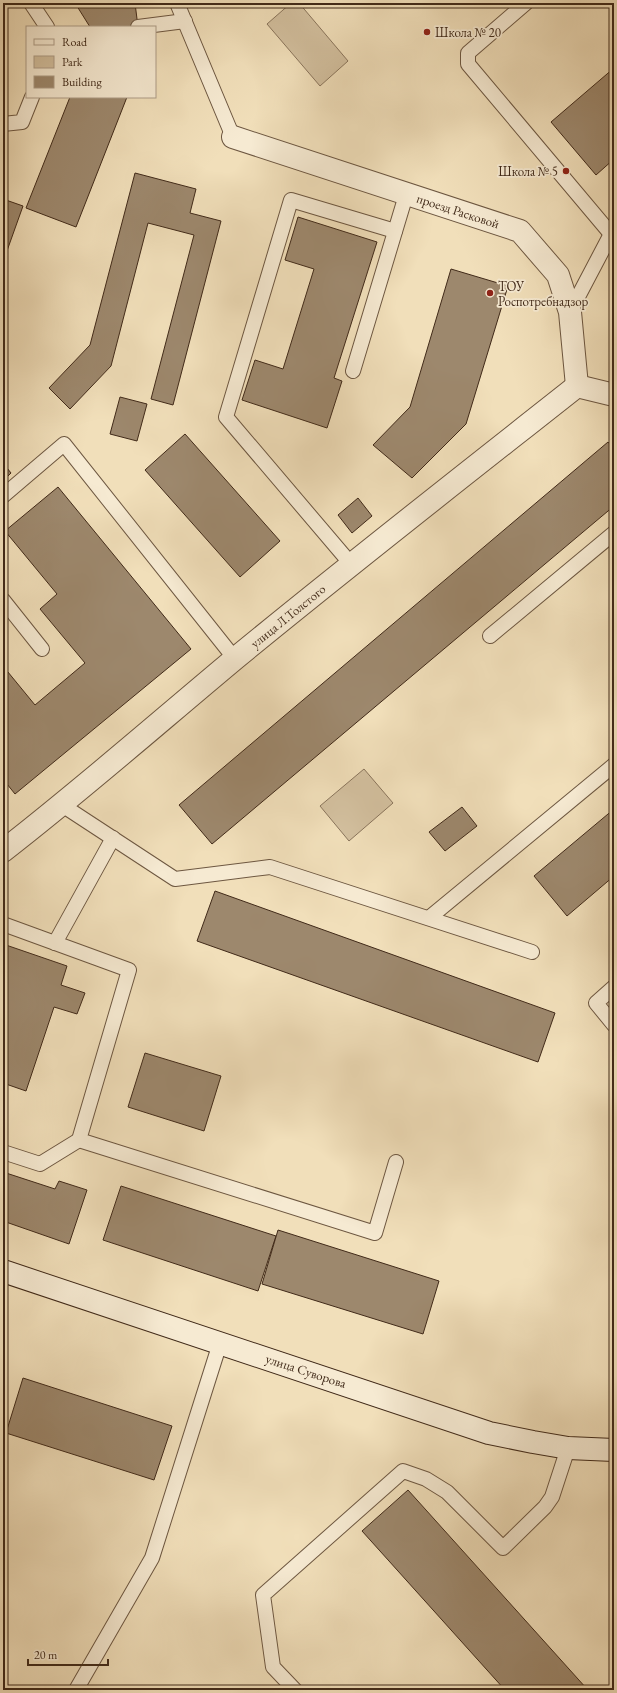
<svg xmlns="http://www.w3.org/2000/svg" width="617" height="1693" font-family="'EB Garamond',serif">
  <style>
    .green { fill: #d3c09f; stroke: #8a755c }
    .building { fill: #9d886d; stroke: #412a19 }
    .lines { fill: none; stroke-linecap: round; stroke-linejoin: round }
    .service-casing { stroke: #6d5741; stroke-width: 16 }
    .minor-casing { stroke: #6d5741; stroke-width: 24 }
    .secondary-casing { stroke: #412a19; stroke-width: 24 }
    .service { stroke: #f6ead2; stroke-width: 14 }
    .minor { stroke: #f6ead2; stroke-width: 22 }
    .secondary { stroke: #f6ead2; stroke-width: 22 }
    .poi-dot { fill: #8f2418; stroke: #f6ead2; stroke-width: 1.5 }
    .labels { text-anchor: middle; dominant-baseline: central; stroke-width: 3.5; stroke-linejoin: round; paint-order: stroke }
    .poi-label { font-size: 13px; fill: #412a19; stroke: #f6ead2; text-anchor: start }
    .street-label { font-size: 13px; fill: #412a19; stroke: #f6ead2 }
  </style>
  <rect width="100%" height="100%" fill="#f1dfba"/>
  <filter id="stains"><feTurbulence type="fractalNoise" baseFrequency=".005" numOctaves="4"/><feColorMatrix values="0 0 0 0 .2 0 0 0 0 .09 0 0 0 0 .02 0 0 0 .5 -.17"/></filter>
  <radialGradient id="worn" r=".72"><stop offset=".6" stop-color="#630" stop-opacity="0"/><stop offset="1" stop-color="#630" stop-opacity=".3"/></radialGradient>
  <!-- green -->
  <g class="green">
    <polygon points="291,3 299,3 348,61 320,86 267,24"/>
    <polygon points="364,769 393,803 349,841 320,806"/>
  </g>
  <!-- building -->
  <g class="building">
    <polygon points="75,3 135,3 138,27 90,27"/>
    <polygon points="614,68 614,159 596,175 551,122"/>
    <polygon points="70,97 127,97 76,227 26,208"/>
    <polygon points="135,173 196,189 190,213 221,221 173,405 151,399 194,235 148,223 111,366 70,409 49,388 90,345"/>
    <polygon points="3,199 23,206 3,262"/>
    <polygon points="298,217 377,242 334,378 342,381 327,428 242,400 255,360 283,369 314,269 285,260"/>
    <polygon points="451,269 508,286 466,424 412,478 373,445 410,407"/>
    <polygon points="120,397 147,404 137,441 110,434"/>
    <polygon points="185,434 280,541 240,577 145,470"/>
    <polygon points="608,442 614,449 614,506 212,844 179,805"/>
    <polygon points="3,463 11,473 3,481"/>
    <polygon points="58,487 191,649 15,794 3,779 3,666 35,705 85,663 40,609 57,594 5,531"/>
    <polygon points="358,498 372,516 352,533 338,515"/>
    <polygon points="462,807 477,826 445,851 429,832"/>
    <polygon points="614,809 614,876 567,916 534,876"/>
    <polygon points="215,891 555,1013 538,1062 197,941"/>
    <polygon points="3,944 67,966 61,985 85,993 77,1014 54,1007 26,1091 3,1083"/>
    <polygon points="145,1053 221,1076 204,1131 128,1107"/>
    <polygon points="3,1172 55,1189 59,1181 87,1190 69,1244 3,1221"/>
    <polygon points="121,1186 276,1236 258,1291 103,1240"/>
    <polygon points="278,1230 439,1281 423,1334 262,1284"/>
    <polygon points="23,1378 172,1426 154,1480 6,1433"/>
    <polygon points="408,1490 587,1689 586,1690 505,1690 362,1531"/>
  </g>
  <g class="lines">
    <!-- service casing -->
    <g class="service-casing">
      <g id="service">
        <polyline points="31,3 47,27"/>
        <polyline points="177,3 233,137"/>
        <polyline points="526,3 468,53 468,64 611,234"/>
        <polyline points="138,27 185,21"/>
        <polyline points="3,124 22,122 32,97"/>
        <polyline points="570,312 611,234 614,231"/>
        <polyline points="353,371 406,195"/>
        <polyline points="3,496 64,444 235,659"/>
        <polyline points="351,564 226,417 291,200 395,231"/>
        <polyline points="3,600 42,649"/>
        <polyline points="490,636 614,533"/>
        <polyline points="62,805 175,879 270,867 532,952"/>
        <polyline points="429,918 614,765"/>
        <polyline points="3,924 129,970 79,1140 375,1233 396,1162"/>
        <polyline points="55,943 113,838"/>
        <polyline points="614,987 596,1003 614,1025"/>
        <polyline points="3,1152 40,1164 79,1140"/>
        <polyline points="76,1690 152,1558 220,1343"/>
        <polyline points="295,1690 273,1667 263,1595 403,1471 426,1479 447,1492 503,1548 545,1507 552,1497 568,1448"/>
      </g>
    </g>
    <!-- minor casing -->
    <g class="minor-casing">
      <g id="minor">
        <polyline points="233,137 520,231 558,275 570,312 577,386"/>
        <polyline points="577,386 614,395"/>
        <path d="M3,851C83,789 159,722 237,657C349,565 463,476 577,386"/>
      </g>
    </g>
    <!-- secondary casing -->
    <g class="secondary-casing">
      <polyline id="secondary" points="3,1271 489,1433 533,1442 568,1448 614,1450"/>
    </g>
    <!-- service -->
    <use href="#service" class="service"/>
    <!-- minor -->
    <use href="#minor" class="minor"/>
    <!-- secondary -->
    <use href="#secondary" class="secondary"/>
  </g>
  <!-- markers -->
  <g class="poi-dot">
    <circle cx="427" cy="32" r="4"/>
    <circle cx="566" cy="171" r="4"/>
    <circle cx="490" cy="293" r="4"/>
  </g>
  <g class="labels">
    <!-- poi labels -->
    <g class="poi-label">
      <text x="435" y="32">Школа № 20</text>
      <text x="558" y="171" text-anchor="end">Школа № 5</text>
      <text x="498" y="286">ТОУ<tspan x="498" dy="15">Роспотребнадзор</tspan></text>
    </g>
    <!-- street labels -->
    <g class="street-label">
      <text transform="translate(458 211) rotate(18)">проезд Расковой</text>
      <text transform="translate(288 616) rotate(-39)">улица Л.Толстого</text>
      <text transform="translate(306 1371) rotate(18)">улица Суворова</text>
    </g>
  </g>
  <!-- margin -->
  <rect width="617" height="1693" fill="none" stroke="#f1dfba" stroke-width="16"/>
  <rect x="4" y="4" width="609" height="1685" fill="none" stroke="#412a19" stroke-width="2"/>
  <rect x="8" y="8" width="601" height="1677" fill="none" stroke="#412a19"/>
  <!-- legend -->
  <rect x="26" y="26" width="130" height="72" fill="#f6ead2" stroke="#ae9d88"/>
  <rect x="34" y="39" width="20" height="6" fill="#f6ead2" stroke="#ae9d88"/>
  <text x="62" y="46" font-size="12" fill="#412a19">Road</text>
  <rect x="34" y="56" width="20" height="12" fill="#d3c09f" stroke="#ae9d88"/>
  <text x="62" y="66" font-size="12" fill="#412a19">Park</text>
  <rect x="34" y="76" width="20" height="12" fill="#9d886d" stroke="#ae9d88"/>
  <text x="62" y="86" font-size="12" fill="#412a19">Building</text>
  <!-- scale -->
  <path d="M28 1659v6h80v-6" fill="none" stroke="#412a19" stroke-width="2"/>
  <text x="34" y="1659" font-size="12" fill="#412a19" stroke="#f6ead2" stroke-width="3" paint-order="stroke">20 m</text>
  <rect width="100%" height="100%" filter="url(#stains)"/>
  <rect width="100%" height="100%" fill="url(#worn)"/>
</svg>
